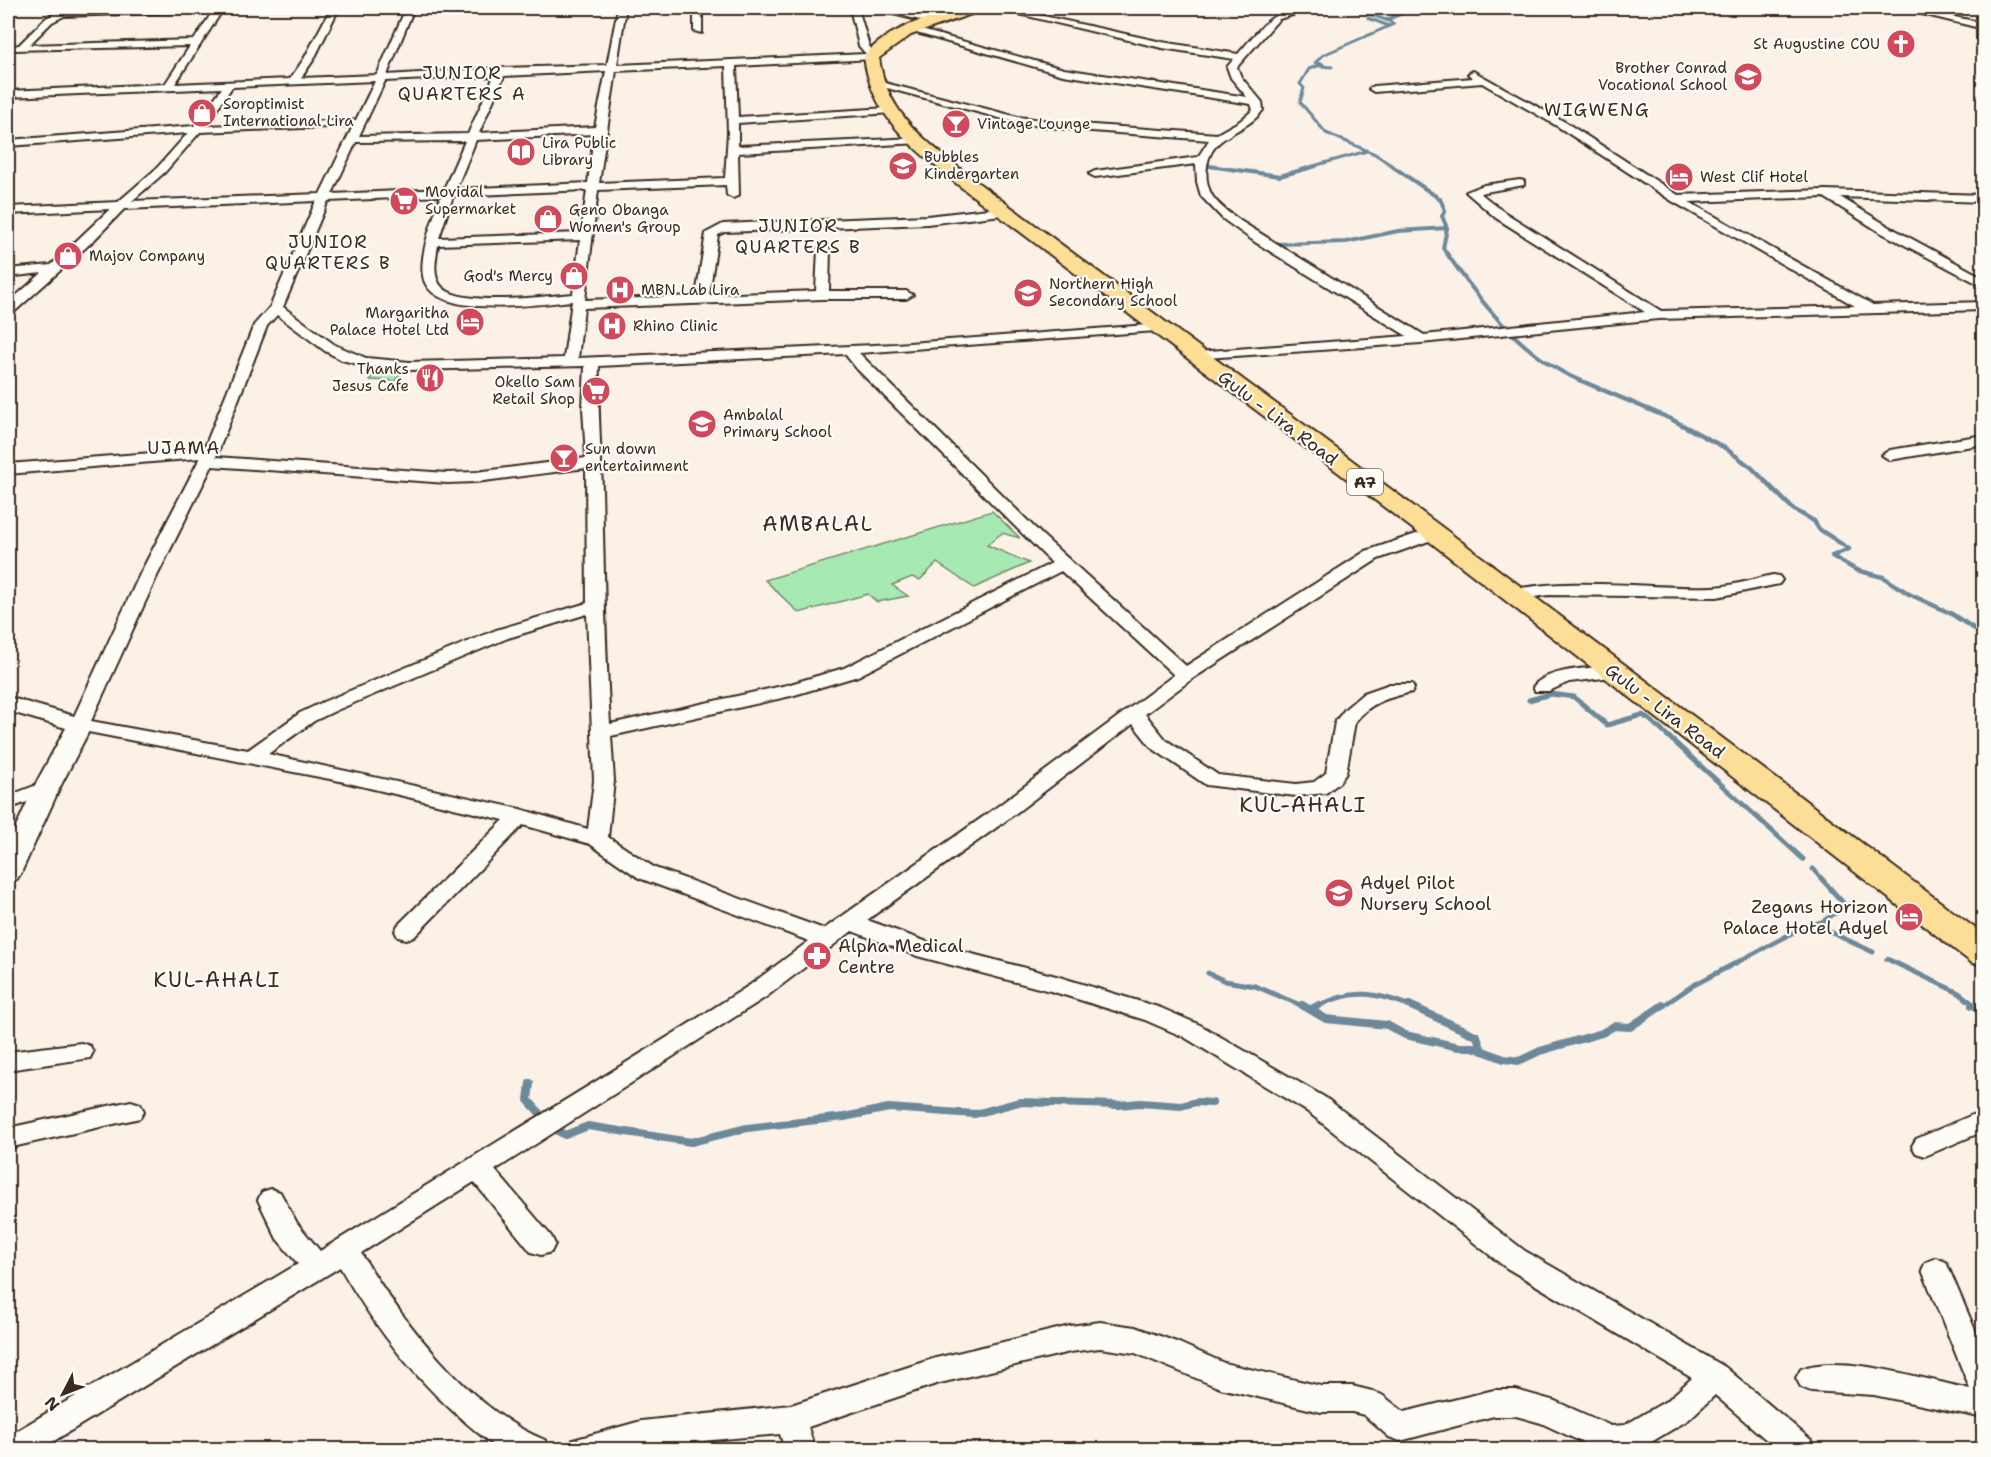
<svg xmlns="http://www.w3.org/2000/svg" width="1991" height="1457" font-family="'Shantell Sans',sans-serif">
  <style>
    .green { fill: #a6e9b3; stroke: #708a68; stroke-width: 1.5 }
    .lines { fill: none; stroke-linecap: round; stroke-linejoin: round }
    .stream-far4 { stroke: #6c899a; stroke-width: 3 }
    .stream-far3 { stroke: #6c899a; stroke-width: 4 }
    .stream-far2 { stroke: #6c899a; stroke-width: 4.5 }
    .stream-far1 { stroke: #6c899a; stroke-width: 5 }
    .stream { stroke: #6c899a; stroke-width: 8 }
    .minor-casing { stroke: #3b2a1e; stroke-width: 4 }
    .tertiary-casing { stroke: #3b2a1e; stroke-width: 4 }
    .secondary-casing { stroke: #3b2a1e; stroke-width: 5 }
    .primary-casing { stroke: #3b2a1e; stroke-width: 4 }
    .minor { fill: #fdfcf7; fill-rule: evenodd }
    .tertiary { fill: #fdfcf7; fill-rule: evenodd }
    .secondary { fill: #fdfcf7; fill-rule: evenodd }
    .primary { fill: #fdde96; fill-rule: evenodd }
    .labels { text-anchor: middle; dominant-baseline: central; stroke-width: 4.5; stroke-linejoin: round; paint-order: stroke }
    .far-poi-label { font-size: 15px; fill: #3b2a1e; stroke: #fdfcf7; text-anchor: start }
    .shield { fill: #fdfcf7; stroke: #75695f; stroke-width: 1.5 }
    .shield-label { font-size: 16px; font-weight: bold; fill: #3b2a1e }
    .far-quarter-label { font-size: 18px; letter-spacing: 1.5px; fill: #3b2a1e; stroke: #fdfcf7 }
    .street-label { font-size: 18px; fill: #3b2a1e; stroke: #fdfcf7 }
    .poi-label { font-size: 18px; fill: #3b2a1e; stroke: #fdfcf7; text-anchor: start }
    .quarter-label { font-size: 21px; letter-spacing: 1.5px; fill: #3b2a1e; stroke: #fdfcf7 }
  </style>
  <rect width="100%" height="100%" fill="#fcf1e7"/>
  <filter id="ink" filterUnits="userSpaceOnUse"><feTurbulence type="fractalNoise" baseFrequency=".0167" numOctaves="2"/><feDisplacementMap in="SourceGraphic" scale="12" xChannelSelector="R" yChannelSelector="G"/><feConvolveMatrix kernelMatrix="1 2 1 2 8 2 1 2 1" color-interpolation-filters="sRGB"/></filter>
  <g filter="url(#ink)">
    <!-- green -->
    <g class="green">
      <polygon points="379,368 405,369 395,381 369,380"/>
      <polygon points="992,511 1020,538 1002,533 987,545 1029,563 974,588 937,563 920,580 912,577 892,585 908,596 877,602 868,594 799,613 765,580"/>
    </g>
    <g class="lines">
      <!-- stream-far4 -->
      <g class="stream-far4">
        <polyline points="1352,8 1386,20"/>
        <polyline points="1368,18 1389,26"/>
        <polyline points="1320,66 1332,67"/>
        <polyline points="1209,166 1218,167"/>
        <polyline points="1310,167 1367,151"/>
        <polyline points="1394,167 1375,154 1326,133 1300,102 1304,88 1300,84 1309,69 1323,64 1315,63 1323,55 1394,24 1386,20 1416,8"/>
      </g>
      <!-- stream-far3 -->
      <g class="stream-far3">
        <polyline points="1209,166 1280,176 1316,166"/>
        <path d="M1392,166L1440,199L1445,210L1442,216L1447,228L1443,248C1479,300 1521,356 1581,381"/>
        <polyline points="1278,244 1346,242 1398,231 1447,228"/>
      </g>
      <!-- stream-far2 -->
      <polyline class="stream-far2" points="1577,379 1671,419 1725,448 1751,467 1793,509 1814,521 1819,529 1849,549 1832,556 1856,570 1883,577 1909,594 1950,613 1984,635"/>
      <!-- stream-far1 -->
      <g class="stream-far1">
        <polyline points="1529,700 1551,694 1574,697 1607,725 1642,715 1649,719 1803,859"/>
        <polyline points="1813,869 1844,904 1840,910 1822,922 1828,931 1873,952"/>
        <polyline points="1887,959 1959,993 1977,1007"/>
        <polyline points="1208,973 1225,981 1255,986 1305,1007"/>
        <path d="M1316,1007C1353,988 1375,992 1413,1007"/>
        <polyline points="1661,1007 1692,986 1804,927 1822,922"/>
      </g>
      <!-- stream -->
      <g class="stream">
        <polyline points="1302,1005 1326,1019 1387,1025 1405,1035 1459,1047 1473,1047 1504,1059 1519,1061 1540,1051 1602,1033 1614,1026 1630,1027 1663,1005"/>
        <polyline points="1409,1005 1477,1036 1482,1051"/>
        <polyline points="1972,1005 1984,1009"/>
        <polyline points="1311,1009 1319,1005"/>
        <polyline points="530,1083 528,1100 538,1111"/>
        <polyline points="556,1130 565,1135 588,1126 691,1142 747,1128 844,1117 889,1108 975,1114 1019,1102 1119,1105 1140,1103 1181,1106 1196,1102 1212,1103"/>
      </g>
      <!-- minor casing -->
      <g class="minor-casing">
        <g id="minor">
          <path d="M43,8H53L60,10L241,8L237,11H222L175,84L290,79L304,59L331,8H339L314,59L301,78L377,75L406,8H414L387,75L501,68L607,65L618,8H626L617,65L866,54L859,46L850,8H858L869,46L877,56L874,59L736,66L738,117L888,108L892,109V113L738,123V146L916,138L920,139V143L738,153L739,195L733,198L727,195L726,185L598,190L585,300L696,296L706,233L723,224L927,216L1006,207L1012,211L1010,214L927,224L725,232L718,235L709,295L816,291L818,249L824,245L830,249L829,291H906L913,295L906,299H822L584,308L578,358L896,344L1161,324L1163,327L1161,330L1156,331L859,353L1042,535L1186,666L1366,551L1434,528L1442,533L1440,537L1378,559L1192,679L1145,714L1166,740L1218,775L1296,784L1314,782L1326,773L1335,722L1345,709L1364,693L1390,684H1412L1414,688L1412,692C1388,698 1370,702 1355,722L1346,773L1339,783L1326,793L1296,796L1206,785L1152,748L1133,724L1004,822L867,920L930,943L1056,976L1161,1008L1200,1025L1326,1098L1525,1251L1725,1367L1811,1440L1815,1450H1778L1715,1395L1688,1420L1638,1450H1599L1541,1423L1516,1416H1494L1400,1441L1389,1437L1364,1415L1352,1412H1321L1220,1388L1135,1353L1100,1348L1070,1352L936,1384L808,1427L815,1450H785L780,1434L690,1442L639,1450H569L573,1440L641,1421L791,1405L936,1358L1070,1326L1100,1322L1135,1327L1179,1343L1224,1363L1321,1386H1352L1372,1391L1382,1395L1404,1412L1494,1390H1516L1555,1401L1611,1426L1625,1425L1668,1400L1692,1378L1505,1267L1308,1112L1184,1037L1145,1020L1054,992L917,956L852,931L766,997L495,1170L551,1236L555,1244L551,1252L541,1255L531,1252L474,1182L361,1253C401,1320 471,1411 545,1440L549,1450C534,1450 517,1452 503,1450C494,1448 484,1437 477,1432C419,1385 377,1331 340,1267L39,1450H8V1436L298,1264L277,1239L258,1200L262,1192L271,1189L280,1192L297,1223L320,1251L676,1032L750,985L809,941L639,878L590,844L523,825L414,937L406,939L398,937L395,931L398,925L504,820L340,781L73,729L70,725L140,574L200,458L8,474V464L204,449L254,325L270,307L316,201L124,209L94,240L13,313L8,314V303L42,273L8,277V269L51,265L110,209L8,214V207L118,202L157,168L188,133L8,146V140L194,126L222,88L8,97V91L165,84L190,46L13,50V46L19,45L46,18L54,14ZM213,11L194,40L29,45L52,22L64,16ZM726,66L728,133L725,178L599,183L616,71ZM606,71L595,127L479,133L504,76ZM494,76L468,134L359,136L385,81ZM375,81L356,120L205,126L232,87ZM353,126L320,194L132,201L165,172L200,132ZM594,134L588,183L456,189L476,140ZM465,141L444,189L332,194L356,142ZM587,190L581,233L439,238L453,196ZM441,196C434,217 419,254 423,276C430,321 541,304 572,301L564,358L410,362L366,358L335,345L283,307L328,201ZM580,240L573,294C546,296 458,308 441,286C432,275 436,258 438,245ZM277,315L325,351L342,360L365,366L410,370L585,366L583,408L586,458L476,472L447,473L216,457L267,326ZM845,354L857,369L1052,563L844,668L787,685L610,724C605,646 604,568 602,490C601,448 597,407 599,366ZM212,466L447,483L476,482L586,468L587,603L496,630L323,702L300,713L248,750L91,721L158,574ZM1061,571L1174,675L990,812L824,929L655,868L608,837L614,781L611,736L791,696L858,676ZM587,614L594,781L588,829L520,809L268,754L314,721L337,710L508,638Z"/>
          <polygon points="694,8 702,8 702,33 694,31"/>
          <path d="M993,8H1007L1162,42L1238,54C1262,27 1271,8 1310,8L1309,10L1279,19L1237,67L1241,77L1262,102L1263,110C1252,125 1235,130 1221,141C1205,153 1202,180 1213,197C1220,207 1232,215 1242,222L1424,335L1645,312L1496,218L1466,192L1484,185L1520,180L1524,181V185L1480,193L1504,212L1661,311L1855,306L1672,201L1557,126L1482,83L1374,92L1369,89L1374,86L1473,78L1468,74L1473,71L1565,122L1678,195L1825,190L1984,195V202L1840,197L1888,226L1984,278V287L1880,232L1824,197L1689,202L1873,305L1984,302V310L1658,319L1421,343L1191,359L1189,356L1191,353L1196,352L1407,336L1255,242L1223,219L1201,196L1197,182L1196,164L1095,177L1089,174L1095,171L1198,157L1209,140L1066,129L1018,123L872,84L877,81L1018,117L1066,123L1217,134L1240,121L1253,110L1251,104L1063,75L906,30L914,28L1064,69L1247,97L1231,78L1227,67L1234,59L1162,48Z"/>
          <polygon points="1897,8 1911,8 1984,23 1984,29"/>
          <polygon points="1984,435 1984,444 1890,460 1882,455 1890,450"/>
          <path d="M1773,575L1779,576L1782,580L1779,584L1717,597L1548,595L1513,600L1507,599L1504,595L1507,591C1569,576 1649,589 1714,587C1733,586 1754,579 1773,575Z"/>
          <path d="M1614,666L1621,668L1623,672L1621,676L1569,682L1549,691H1535L1533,687C1546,668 1593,668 1614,666Z"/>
          <polygon points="47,781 54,782 57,787 54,792 8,809 8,796"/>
          <polygon points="81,1043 90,1046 93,1052 90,1058 8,1070 8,1052"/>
          <polygon points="131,1101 140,1104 144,1111 140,1118 8,1148 8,1128"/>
          <polygon points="1984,1110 1984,1131 1925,1156 1916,1153 1912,1146 1916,1139"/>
          <path d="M1936,1258L1946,1262L1984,1351V1418L1874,1395L1811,1391L1801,1387L1796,1378L1801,1369C1842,1353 1926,1380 1970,1389L1922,1270L1926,1262Z"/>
        </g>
      </g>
      <!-- tertiary casing -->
      <g class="tertiary-casing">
        <polygon id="tertiary" points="8,697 88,720 92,725 60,787 21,873 17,879 8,882 8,845 34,787 66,728 8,711"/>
      </g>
      <!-- secondary casing -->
      <g class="secondary-casing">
        <polygon id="secondary" points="881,8 900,8 940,17 942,20 936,24 883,11"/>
      </g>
      <!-- primary casing -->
      <g class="primary-casing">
        <path id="primary" d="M962,8H982L980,11L911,35L879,58C887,116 927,141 969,176L1443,528L1984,935V966L1972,963L1425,538L957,184C913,147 872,118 864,57C886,28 929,17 962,8Z"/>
      </g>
      <!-- minor -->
      <use href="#minor" class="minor"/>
      <!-- tertiary -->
      <use href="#tertiary" class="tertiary"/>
      <!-- secondary -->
      <use href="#secondary" class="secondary"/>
      <!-- primary -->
      <use href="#primary" class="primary"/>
    </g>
  </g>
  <!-- icons -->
  <defs>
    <g id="church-disc" transform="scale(1.5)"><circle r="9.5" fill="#d1495b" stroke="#fdfcf7"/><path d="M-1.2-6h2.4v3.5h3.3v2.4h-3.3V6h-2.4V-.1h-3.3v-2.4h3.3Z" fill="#fff"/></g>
    <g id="school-disc" transform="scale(1.5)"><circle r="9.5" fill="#d1495b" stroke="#fdfcf7"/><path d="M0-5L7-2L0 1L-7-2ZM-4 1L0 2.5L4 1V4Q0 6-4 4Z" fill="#fff"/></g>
    <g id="shop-disc" transform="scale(1.5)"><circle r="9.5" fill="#d1495b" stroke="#fdfcf7"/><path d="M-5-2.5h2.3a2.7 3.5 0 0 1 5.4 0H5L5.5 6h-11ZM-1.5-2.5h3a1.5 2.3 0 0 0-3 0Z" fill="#fff"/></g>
    <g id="bar-disc" transform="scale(1.5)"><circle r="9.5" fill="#d1495b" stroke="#fdfcf7"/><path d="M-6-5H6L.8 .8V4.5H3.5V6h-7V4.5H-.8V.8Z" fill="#fff"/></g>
    <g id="library-disc" transform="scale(1.5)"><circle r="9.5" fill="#d1495b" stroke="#fdfcf7"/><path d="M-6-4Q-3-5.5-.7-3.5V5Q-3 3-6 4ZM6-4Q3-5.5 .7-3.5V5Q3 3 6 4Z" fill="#fff"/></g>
    <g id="hotel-disc" transform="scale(1.5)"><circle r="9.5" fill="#d1495b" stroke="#fdfcf7"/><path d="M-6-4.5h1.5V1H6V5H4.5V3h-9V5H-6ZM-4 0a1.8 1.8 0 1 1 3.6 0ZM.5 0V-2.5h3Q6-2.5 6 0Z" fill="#fff"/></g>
    <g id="supermarket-disc" transform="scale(1.5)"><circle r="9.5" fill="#d1495b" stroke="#fdfcf7"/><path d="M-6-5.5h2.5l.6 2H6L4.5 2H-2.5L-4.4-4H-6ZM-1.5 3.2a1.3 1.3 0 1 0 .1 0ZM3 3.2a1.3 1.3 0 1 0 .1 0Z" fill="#fff"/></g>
    <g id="hospital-disc" transform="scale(1.5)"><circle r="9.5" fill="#d1495b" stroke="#fdfcf7"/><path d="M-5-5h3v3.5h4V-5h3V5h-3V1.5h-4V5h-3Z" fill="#fff"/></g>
    <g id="restaurant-disc" transform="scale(1.5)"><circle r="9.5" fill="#d1495b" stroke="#fdfcf7"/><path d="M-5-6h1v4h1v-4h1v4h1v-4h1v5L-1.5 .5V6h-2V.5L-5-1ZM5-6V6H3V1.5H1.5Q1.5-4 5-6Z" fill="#fff"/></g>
    <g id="pharmacy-disc" transform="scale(1.5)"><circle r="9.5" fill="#d1495b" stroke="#fdfcf7"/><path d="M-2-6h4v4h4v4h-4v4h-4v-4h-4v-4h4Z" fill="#fff"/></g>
  </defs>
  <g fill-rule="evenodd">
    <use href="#church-disc" x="1901" y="44"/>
    <use href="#school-disc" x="1748" y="77"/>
    <use href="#shop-disc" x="202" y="113"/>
    <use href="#bar-disc" x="956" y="124"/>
    <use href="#library-disc" x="521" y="152"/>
    <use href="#school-disc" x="903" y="166"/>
    <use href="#hotel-disc" x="1679" y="177"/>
    <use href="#supermarket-disc" x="404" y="201"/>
    <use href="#shop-disc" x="548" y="219"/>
    <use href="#shop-disc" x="68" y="256"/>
    <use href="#shop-disc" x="574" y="276"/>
    <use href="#hospital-disc" x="620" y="290"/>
    <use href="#school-disc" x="1028" y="293"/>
    <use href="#hotel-disc" x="470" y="322"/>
    <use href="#hospital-disc" x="612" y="326"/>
    <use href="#restaurant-disc" x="430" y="378"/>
    <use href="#supermarket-disc" x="596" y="391"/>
    <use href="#school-disc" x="702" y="424"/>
    <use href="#bar-disc" x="564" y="458"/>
    <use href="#school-disc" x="1339" y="893"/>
    <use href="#hotel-disc" x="1909" y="917"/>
    <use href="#pharmacy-disc" x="817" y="956"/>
  </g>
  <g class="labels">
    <!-- far-poi labels -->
    <g class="far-poi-label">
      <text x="1880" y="44" text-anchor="end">St Augustine COU</text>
      <text x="1727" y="68" text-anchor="end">Brother Conrad<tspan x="1727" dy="17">Vocational School</tspan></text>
      <text x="223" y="104">Soroptimist<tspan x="223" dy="17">International Lira</tspan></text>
      <text x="977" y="124">Vintage Lounge</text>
      <text x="542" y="143">Lira Public<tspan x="542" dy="17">Library</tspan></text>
      <text x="924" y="157">Bubbles<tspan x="924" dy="17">Kindergarten</tspan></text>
      <text x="1700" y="177">West Clif Hotel</text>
      <text x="425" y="192">Movidal<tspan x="425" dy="17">Supermarket</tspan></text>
      <text x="569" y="210">Geno Obanga<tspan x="569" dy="17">Women's Group</tspan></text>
      <text x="89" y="256">Majov Company</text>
      <text x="553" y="276" text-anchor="end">God's Mercy</text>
      <text x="1049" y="284">Northern High<tspan x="1049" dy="17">Secondary School</tspan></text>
      <text x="641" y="290">MBN Lab Lira</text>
      <text x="449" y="313" text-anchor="end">Margaritha<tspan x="449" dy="17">Palace Hotel Ltd</tspan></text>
      <text x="633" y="326">Rhino Clinic</text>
      <text x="409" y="369" text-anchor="end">Thanks<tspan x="409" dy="17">Jesus Cafe</tspan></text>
      <text x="575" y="382" text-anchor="end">Okello Sam<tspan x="575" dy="17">Retail Shop</tspan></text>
      <text x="723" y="415">Ambalal<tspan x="723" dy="17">Primary School</tspan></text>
      <text x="585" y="449">Sun down<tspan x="585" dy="17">entertainment</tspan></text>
    </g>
    <!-- shield labels -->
    <rect class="shield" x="1347" y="469" width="36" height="26" rx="4.5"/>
    <g class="shield-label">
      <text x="1365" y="482">A7</text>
    </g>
    <!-- far-quarter labels -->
    <g class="far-quarter-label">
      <text x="462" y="73">JUNIOR<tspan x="462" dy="21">QUARTERS A</tspan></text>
      <text x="1597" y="110">WIGWENG</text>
      <text x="798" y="226">JUNIOR<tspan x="798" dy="21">QUARTERS B</tspan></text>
      <text x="328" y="242">JUNIOR<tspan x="328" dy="21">QUARTERS B</tspan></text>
      <text x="184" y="448">UJAMA</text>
    </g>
    <!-- street labels -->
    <g class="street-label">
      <text transform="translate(1278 418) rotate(37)">Gulu - Lira Road</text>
      <text transform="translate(1665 711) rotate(37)">Gulu - Lira Road</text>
    </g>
    <!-- poi labels -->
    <g class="poi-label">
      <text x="1360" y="883">Adyel Pilot<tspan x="1360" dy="21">Nursery School</tspan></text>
      <text x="1888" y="907" text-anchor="end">Zegans Horizon<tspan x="1888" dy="21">Palace Hotel Adyel</tspan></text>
      <text x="838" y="946">Alpha Medical<tspan x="838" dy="21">Centre</tspan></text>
    </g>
    <!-- quarter labels -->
    <g class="quarter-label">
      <text x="818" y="524">AMBALAL</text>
      <text x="1303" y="805">KUL-AHALI</text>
      <text x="217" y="980">KUL-AHALI</text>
    </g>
  </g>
  <!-- margin -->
  <rect width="1991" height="1457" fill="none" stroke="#fdfcf7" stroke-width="30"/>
  <rect x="15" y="15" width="1961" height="1427" fill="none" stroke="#3b2a1e" stroke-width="2" filter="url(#ink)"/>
  <!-- north arrow -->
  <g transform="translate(63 1394) rotate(228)" stroke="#fdfcf7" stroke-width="4.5" paint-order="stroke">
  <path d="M0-4.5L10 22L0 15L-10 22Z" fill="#3b2a1e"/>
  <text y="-9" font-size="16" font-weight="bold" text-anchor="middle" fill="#3b2a1e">N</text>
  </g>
</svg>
